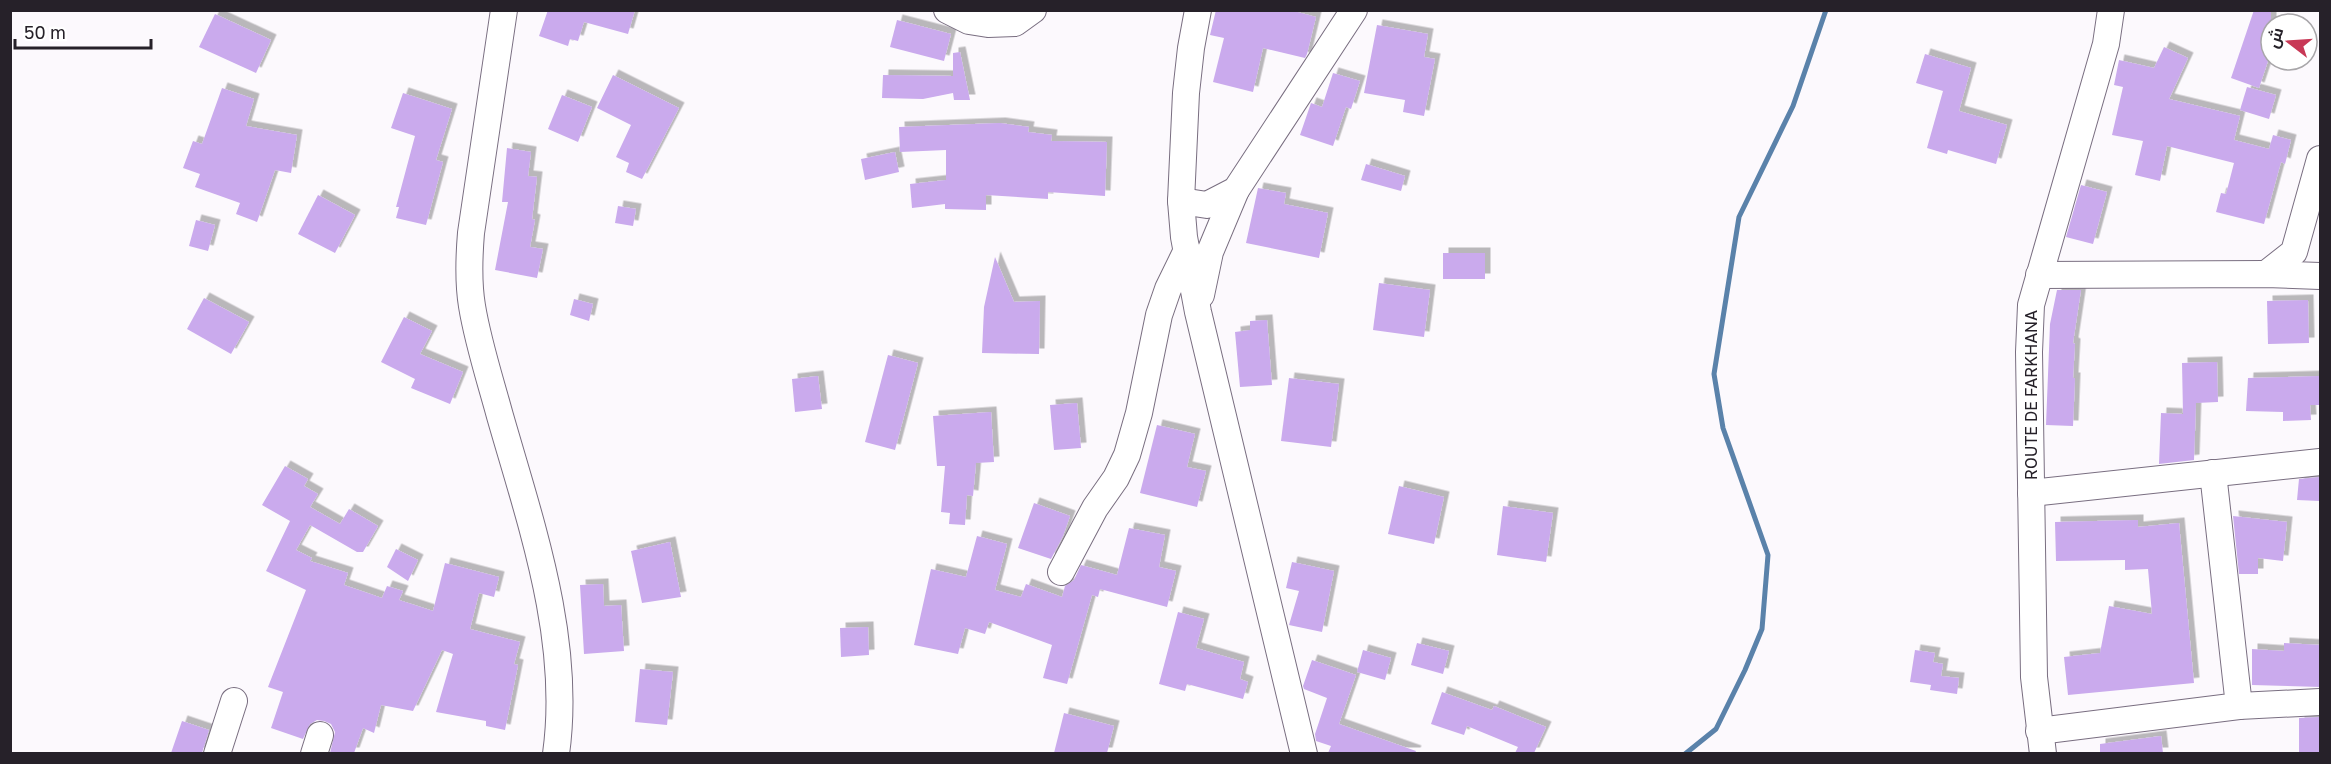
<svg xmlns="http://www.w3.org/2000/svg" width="2331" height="764" font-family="'Golos Text',Cairo,sans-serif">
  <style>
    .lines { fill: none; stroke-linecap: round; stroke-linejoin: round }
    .stream { stroke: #5a82aa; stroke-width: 5 }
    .building { fill: #caaaed; filter: url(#shadow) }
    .minor-casing { stroke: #796e80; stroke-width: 28 }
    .minor { stroke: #fff; stroke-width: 26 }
    .labels { text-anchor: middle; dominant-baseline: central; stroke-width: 6; stroke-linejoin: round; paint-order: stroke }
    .street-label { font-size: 16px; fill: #262129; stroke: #fff }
  </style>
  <defs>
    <filter id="shadow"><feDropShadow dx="5.5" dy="-5.5" stdDeviation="0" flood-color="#0004"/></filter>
  </defs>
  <rect width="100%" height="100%" fill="#fcf9fd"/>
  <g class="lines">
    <!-- stream -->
    <polyline class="stream" points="1685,754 1716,729 1745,670 1762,629 1768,555 1723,428 1714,374 1739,217 1793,106 1826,10"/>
  </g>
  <!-- building -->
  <g class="building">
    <polygon points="548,10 635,10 628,34 584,22 578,41 570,39 568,46 539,36"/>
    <polygon points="1216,10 1290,10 1316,17 1307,54 1305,58 1263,48 1253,92 1213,82 1224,38 1210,35"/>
    <polygon points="2254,10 2271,10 2271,52 2259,88 2231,78"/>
    <polygon points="215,14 271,40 256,73 199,47"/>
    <polygon points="897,20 951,34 944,61 890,47"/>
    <polygon points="1377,25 1428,34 1424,57 1435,59 1424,116 1403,112 1405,100 1364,93"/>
    <polygon points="2164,47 2188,58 2169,99 2240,116 2234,140 2269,149 2273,135 2291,140 2285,164 2281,162 2264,224 2216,212 2221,193 2226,194 2234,163 2167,146 2160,181 2135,175 2143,141 2112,135 2123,87 2114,85 2119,60 2154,68"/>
    <polygon points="960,52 970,100 954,100 953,93 923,99 882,98 883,75 953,76 953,53"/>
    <polygon points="1925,54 1971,68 1959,111 2007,125 1996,164 1948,150 1947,154 1927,148 1943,91 1916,83"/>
    <polygon points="1333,73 1360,81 1351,109 1346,107 1333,146 1300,135 1311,103 1322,107"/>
    <polygon points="613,75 679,108 642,179 626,172 629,163 616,157 631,125 597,108"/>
    <polygon points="2247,87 2276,95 2269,119 2240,110"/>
    <polygon points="222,88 254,99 246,126 297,135 291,173 275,170 257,222 236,214 240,203 195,187 200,174 183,168 193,141 202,144"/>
    <polygon points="403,93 452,109 436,160 443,162 426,225 396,218 399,207 396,207 415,136 391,128"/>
    <polygon points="562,95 592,107 578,142 548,129"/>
    <polygon points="1000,123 1029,127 1028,132 1052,135 1051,141 1107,142 1105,196 1048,192 1048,199 986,195 986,210 945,209 945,204 912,208 910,184 946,180 946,150 900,152 899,127"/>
    <polygon points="507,148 531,152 528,176 537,177 532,219 535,220 530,247 543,249 537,278 495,270 508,202 502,202"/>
    <polygon points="895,152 899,172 865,180 861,159"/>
    <polygon points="1366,164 1405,176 1401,191 1361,180"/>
    <polygon points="2081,185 2107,192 2093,244 2066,237"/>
    <polygon points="1258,188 1286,193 1284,204 1328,213 1319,258 1246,243"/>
    <polygon points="318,195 355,215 335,253 298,234"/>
    <polygon points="618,206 636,209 633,226 615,223"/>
    <polygon points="196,220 215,225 208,251 189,246"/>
    <rect x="1443" y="253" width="42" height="26"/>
    <polygon points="995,257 1014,302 1040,301 1039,354 982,353 984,307"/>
    <polygon points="1379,283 1430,290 1424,337 1373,330"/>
    <polygon points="2057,290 2081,290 2073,343 2075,344 2073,378 2075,378 2073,426 2046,425 2050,324"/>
    <polygon points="204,298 249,322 231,354 187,329"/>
    <polygon points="574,299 593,304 589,321 570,315"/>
    <polygon points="2308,300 2309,343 2268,344 2267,301"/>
    <polygon points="404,317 432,331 420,354 463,372 450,404 411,388 415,379 381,362"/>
    <polygon points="1267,320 1272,385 1240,387 1235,332 1250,330 1250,321"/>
    <polygon points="888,355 918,363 895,450 865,442"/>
    <polygon points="2217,362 2218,402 2196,403 2194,460 2159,464 2161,413 2183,414 2182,363"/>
    <polygon points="818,376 822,409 795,412 792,379"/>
    <polygon points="2320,376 2320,405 2310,405 2311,420 2283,421 2283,412 2246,411 2248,378"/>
    <polygon points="1289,378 1339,384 1331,447 1281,441"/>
    <polygon points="1077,403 1081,448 1054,450 1050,405"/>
    <polygon points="991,412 994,462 976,463 973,496 967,495 965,525 949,524 950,513 941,512 945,466 937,466 933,416"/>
    <polygon points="1157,425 1195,434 1187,467 1206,471 1197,507 1140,493"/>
    <polygon points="285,466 308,479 304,486 318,494 310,507 340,524 349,509 378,526 363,552 357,552 310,525 296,550 312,558 310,561 348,573 344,585 382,598 387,586 403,591 399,600 433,611 445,563 499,577 494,597 479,593 470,629 520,642 514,664 518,665 505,730 486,726 486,721 436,712 453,654 442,650 413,711 381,705 374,733 363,728 354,753 330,753 335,732 331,724 324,721 317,720 310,724 303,739 271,728 283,692 268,687 306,590 266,571 290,521 262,505"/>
    <polygon points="2320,477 2320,501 2297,500 2299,479"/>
    <polygon points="1399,486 1444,497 1434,544 1388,534"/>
    <polygon points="1034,503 1070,516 1063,536 1051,559 1018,548"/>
    <polygon points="1503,506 1553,513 1546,562 1497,555"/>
    <polygon points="2233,516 2287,522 2283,561 2258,558 2258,574 2239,574"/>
    <polygon points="2138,520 2138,527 2179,523 2194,683 2068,695 2064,657 2100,653 2109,606 2152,614 2148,569 2125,570 2125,560 2056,561 2055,522"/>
    <polygon points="1129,528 1165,535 1159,567 1176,571 1167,607 1100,589 1098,597 1092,595 1067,684 1043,678 1052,645 989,622 985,634 965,628 958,654 914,645 931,569 966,577 977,536 1007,544 995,590 1021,597 1026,584 1062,597 1065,586 1074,580 1081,565 1117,575"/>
    <polygon points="670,542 681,597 642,603 631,551"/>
    <polygon points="396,549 418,560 408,581 387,567"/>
    <polygon points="1292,562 1334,571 1322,632 1289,625 1299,591 1286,588"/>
    <polygon points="603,584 604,606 621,605 624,651 584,654 580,585"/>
    <polygon points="1178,612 1204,619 1196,648 1244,662 1240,679 1248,682 1243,699 1187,684 1185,691 1159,684"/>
    <polygon points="868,627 869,655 841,657 840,628"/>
    <polygon points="1417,643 1449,651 1443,674 1411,665"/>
    <polygon points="2284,643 2320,645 2320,687 2252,685 2252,649 2284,651"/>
    <polygon points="1363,650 1391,658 1385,680 1357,672"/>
    <polygon points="1915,650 1935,653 1933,662 1943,664 1941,676 1959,678 1957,694 1930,690 1931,685 1910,682"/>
    <polygon points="1312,660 1356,675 1339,724 1416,751 1415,753 1328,753 1331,746 1316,741 1315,734 1327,698 1304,689 1303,686"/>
    <polygon points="640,669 673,672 667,725 635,722"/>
    <polygon points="1442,692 1492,710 1494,706 1546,727 1534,753 1515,753 1518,747 1467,726 1464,735 1431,724"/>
    <polygon points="1064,713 1114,726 1107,753 1054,753"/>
    <polygon points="2320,717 2320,753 2299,753 2299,718"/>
    <polygon points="182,721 209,730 202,753 171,753"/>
    <polygon points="2161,736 2163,753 2100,753 2100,744"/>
  </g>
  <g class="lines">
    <!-- minor casing -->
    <g class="minor-casing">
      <g id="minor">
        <path d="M504,10L471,233C469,257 468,282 472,306C478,343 490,379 500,416C531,524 572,640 556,754"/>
        <polyline points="947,10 969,21 988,24 1015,23 1033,10"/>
        <polyline points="1198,10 1191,48 1186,93 1181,201 1184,237 1198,312 1304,754"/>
        <polyline points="1181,201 1207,205 1236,190 1354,10"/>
        <polyline points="2266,274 2294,252 2320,159"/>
        <polyline points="2039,275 2266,274 2320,276"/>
        <polyline points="1201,295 1210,252 1236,190"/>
        <polyline points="2031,493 2320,462"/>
        <polyline points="1061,572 1095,508 1116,478 1127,455 1139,413 1159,315 1168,289 1187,250"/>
        <polyline points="2239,706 2320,702"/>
        <polyline points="2039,731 2239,706 2213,473"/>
        <polyline points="217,754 234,701"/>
        <polyline points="314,754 320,735"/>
        <polyline points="2043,754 2034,677 2029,352 2031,305 2106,44 2111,10"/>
      </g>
    </g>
    <!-- minor -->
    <use href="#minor" class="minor"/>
  </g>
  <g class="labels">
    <!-- street labels -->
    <g class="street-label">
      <text transform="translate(2031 395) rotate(-90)">ROUTE DE FARKHANA</text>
    </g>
  </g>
  <!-- border -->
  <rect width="2331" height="764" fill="none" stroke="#262129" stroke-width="24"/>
  <!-- north arrow -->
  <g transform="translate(2289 42) rotate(287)"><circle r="28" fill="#ffffff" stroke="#a8a6a9" stroke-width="1.5"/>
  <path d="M0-4.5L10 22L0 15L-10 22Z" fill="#c83856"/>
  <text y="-9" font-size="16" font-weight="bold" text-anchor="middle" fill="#262129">ش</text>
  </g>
  <!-- scale -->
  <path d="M15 39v9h136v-9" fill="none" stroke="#262129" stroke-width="3"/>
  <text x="24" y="39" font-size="18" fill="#262129" stroke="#ffffff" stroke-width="4.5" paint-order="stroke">50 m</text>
</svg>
